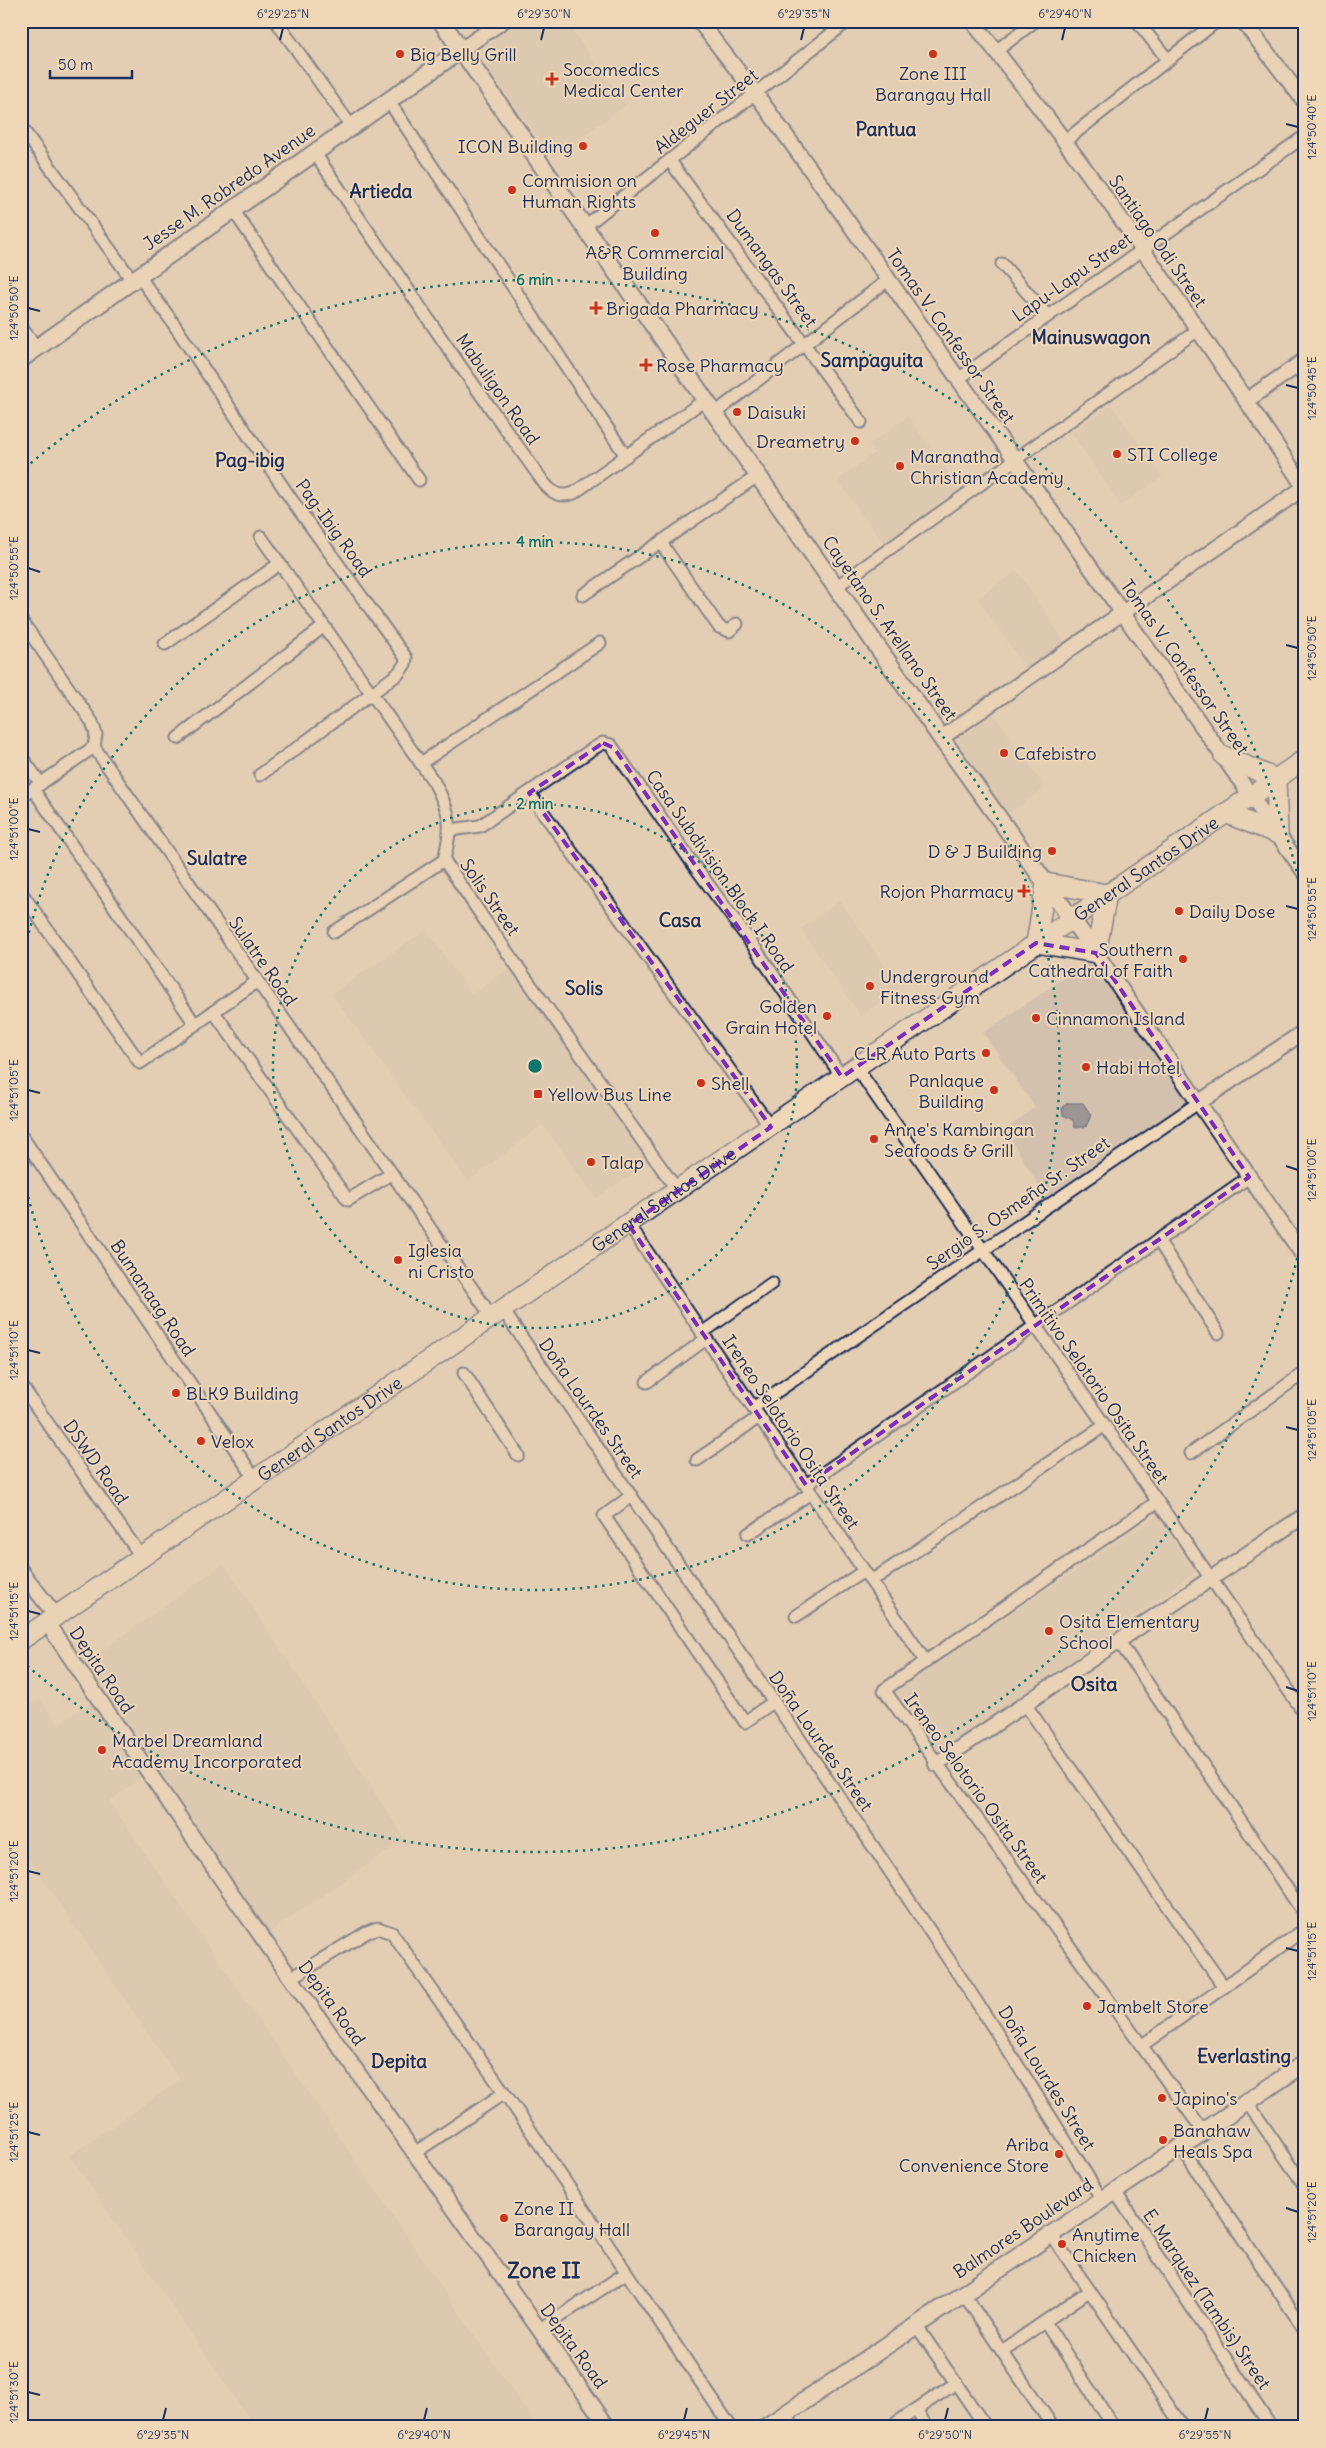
<svg xmlns="http://www.w3.org/2000/svg" width="1326" height="2448" font-family="Delius,sans-serif">
  <style>
    .built { fill: #d4c1ad }
    .water { fill: #9c9594; stroke: #686c7e }
    .lines { fill: none; stroke-linecap: round; stroke-linejoin: round }
    .minor-casing { stroke: #1b2f5e; stroke-width: 15 }
    .tertiary-casing { stroke: #1b2f5e; stroke-width: 18 }
    .secondary-casing { stroke: #1b2f5e; stroke-width: 20 }
    .trunk-casing { stroke: #1b2f5e; stroke-width: 22 }
    .minor { stroke: #f0d7b8; stroke-width: 11 }
    .tertiary { stroke: #f0d7b8; stroke-width: 14 }
    .secondary { stroke: #f0d7b8; stroke-width: 16 }
    .trunk { stroke: #f0d7b8; stroke-width: 19 }
    .marked { fill: none; stroke: #7b2cbf; stroke-width: 4; stroke-dasharray: 10 6; stroke-linejoin: round }
    .ticks { fill: none; stroke: #1b2f5e; stroke-width: 2 }
    .ring { fill: none; stroke: #0f766e; stroke-width: 2.5; stroke-dasharray: 2.5 5 }
    .poi-dot { fill: #c8321e; stroke: #f0d7b8; stroke-width: 2 }
    .labels { text-anchor: middle; dominant-baseline: central; stroke-width: 4; stroke-linejoin: round; paint-order: stroke }
    .poi-label { font-size: 18px; fill: #1b2f5e; stroke: #f0d7b8; text-anchor: start }
    .street-label { font-size: 18px; fill: #1b2f5e; stroke: #f0d7b8 }
    .neighbourhood-label { font-size: 19px; font-weight: bold; fill: #1b2f5e; stroke: #f0d7b8 }
    .quarter-label { font-size: 20px; font-weight: bold; fill: #1b2f5e; stroke: #f0d7b8 }
    .district-label { font-size: 22px; font-weight: bold; fill: #1b2f5e; stroke: #f0d7b8 }
    .centre { fill: #0f766e; stroke: #f0d7b8; stroke-width: 2.5 }
    .ring-label { font-size: 15px; text-anchor: middle; font-weight: bold; fill: #0f766e; stroke: #f0d7b8; stroke-width: 4; stroke-linejoin: round; paint-order: stroke }
    .neatline { fill: none; stroke: #1b2f5e; stroke-width: 2 }
    .ticks-label { font-size: 12px; text-anchor: middle; fill: #1b2f5e }
  </style>
  <rect width="100%" height="100%" fill="#e3cdb3"/>
  <filter id="ink" filterUnits="userSpaceOnUse"><feTurbulence type="fractalNoise" baseFrequency=".02" numOctaves="2"/><feDisplacementMap in="SourceGraphic" scale="10" xChannelSelector="R" yChannelSelector="G"/><feConvolveMatrix kernelMatrix="1 2 1 2 8 2 1 2 1" color-interpolation-filters="sRGB"/></filter>
  <g filter="url(#ink)">
    <!-- built -->
    <g class="built">
      <polygon points="521,21 565,21 626,105 553,157 477,53"/>
      <polygon points="1111,405 1162,476 1121,505 1072,433"/>
      <polygon points="908,417 959,488 884,544 838,480 875,453 869,445"/>
      <polygon points="1017,571 1066,644 1027,670 978,598"/>
      <polygon points="994,714 1045,788 1008,814 957,740"/>
      <polygon points="840,901 900,988 861,1016 801,929"/>
      <polygon points="426,930 472,995 514,965 653,1161 596,1198 543,1124 468,1181 332,994"/>
      <polygon points="1092,959 1189,1100 1046,1197 1005,1130 1035,1107 983,1033"/>
      <polygon points="1157,1516 1195,1572 940,1753 897,1690"/>
      <polygon points="224,1564 405,1839 264,1935 81,1666"/>
      <polygon points="40,1699 58,1725 94,1700 145,1775 109,1801 537,2427 255,2427 70,2156 180,2080 21,1847 21,1712"/>
    </g>
    <!-- water -->
    <polygon class="water" points="1068,1103 1083,1103 1091,1115 1086,1127 1075,1127 1073,1120 1063,1115 1062,1107"/>
    <g class="lines">
      <!-- minor casing -->
      <g class="minor-casing">
        <g id="minor">
          <polyline points="276,21 351,126"/>
          <polyline points="1137,21 1168,60"/>
          <polyline points="996,51 1035,21"/>
          <polyline points="388,100 626,456"/>
          <polyline points="21,127 132,280"/>
          <polyline points="1065,141 1217,21"/>
          <path d="M314,152L459,364L544,483C553,494 561,498 574,493L706,399"/>
          <polyline points="670,161 861,422"/>
          <polyline points="233,210 419,480"/>
          <polyline points="584,227 848,21"/>
          <polyline points="1002,264 1047,315"/>
          <polyline points="138,275 171,320 291,499 406,658 405,664 398,674 260,775"/>
          <polyline points="21,327 37,348"/>
          <polyline points="958,379 1305,136"/>
          <polyline points="715,413 888,280"/>
          <path d="M261,537L434,782C451,814 453,824 444,860L490,928L678,1191"/>
          <polyline points="661,543 719,627 729,631 737,624"/>
          <polyline points="837,586 1198,330"/>
          <polyline points="583,595 759,475"/>
          <polyline points="21,620 92,722 96,734 94,747 492,1317"/>
          <polyline points="165,644 279,564"/>
          <polyline points="178,738 323,627"/>
          <polyline points="21,756 41,784"/>
          <polyline points="421,763 600,643"/>
          <polyline points="33,789 195,1024"/>
          <polyline points="529,793 771,1127"/>
          <polyline points="21,797 94,747"/>
          <polyline points="450,830 480,826 591,750 603,743 611,745 693,864 755,948 842,1077"/>
          <polyline points="21,892 140,1063 256,982"/>
          <polyline points="334,932 444,860"/>
          <polyline points="214,1012 348,1200 391,1174"/>
          <polyline points="856,1067 1305,1714"/>
          <polyline points="21,1135 256,1480"/>
          <polyline points="629,1225 926,1662"/>
          <polyline points="1158,1240 1218,1333"/>
          <path d="M503,1310C704,1605 915,1894 1101,2198"/>
          <polyline points="702,1333 772,1283"/>
          <polyline points="464,1373 518,1455"/>
          <polyline points="647,1382 706,1339"/>
          <polyline points="21,1385 143,1559"/>
          <polyline points="753,1408 1198,1103"/>
          <polyline points="1191,1453 1305,1372"/>
          <polyline points="697,1460 759,1417"/>
          <polyline points="806,1485 1249,1177"/>
          <polyline points="631,1496 604,1516 745,1722 773,1702"/>
          <polyline points="1157,1502 884,1690 1204,2132"/>
          <polyline points="748,1534 811,1493"/>
          <polyline points="871,1581 1104,1426"/>
          <polyline points="796,1616 864,1571"/>
          <polyline points="1118,1640 1305,1915"/>
          <polyline points="1025,1704 1224,1987"/>
          <polyline points="291,1978 367,1932 378,1928 392,1933 520,2115 731,2427"/>
          <polyline points="1141,2046 1305,1929"/>
          <polyline points="1247,2102 1305,2186"/>
          <polyline points="1181,2147 1305,2330"/>
          <polyline points="416,2152 504,2093"/>
          <polyline points="1114,2190 1271,2427"/>
          <polyline points="1050,2233 1183,2427"/>
          <polyline points="963,2293 1053,2427"/>
          <polyline points="1045,2322 1114,2427"/>
          <polyline points="916,2325 986,2427"/>
          <polyline points="539,2330 626,2273"/>
          <polyline points="1002,2351 1089,2291"/>
          <polyline points="916,2410 927,2427"/>
          <polyline points="785,2414 794,2427"/>
          <polyline points="890,2427 956,2383"/>
        </g>
      </g>
      <!-- tertiary casing -->
      <g class="tertiary-casing">
        <g id="tertiary">
          <polyline points="699,21 756,94 846,219 1305,873"/>
          <path d="M972,21C1092,170 1198,329 1305,488"/>
          <polyline points="1243,21 1305,102"/>
          <polyline points="462,49 503,21"/>
          <polyline points="1246,401 1305,360"/>
          <polyline points="941,738 1305,487"/>
          <polyline points="1096,953 1305,1258"/>
          <polyline points="1198,1103 1305,1031"/>
          <polyline points="21,1571 56,1616"/>
          <polyline points="47,1623 235,1899 608,2427"/>
          <polyline points="936,1764 1305,1515"/>
        </g>
      </g>
      <!-- secondary casing -->
      <g class="secondary-casing">
        <g id="secondary">
          <polyline points="441,21 941,738 1096,953"/>
          <polyline points="21,359 462,49"/>
          <polyline points="766,2427 1305,2063"/>
        </g>
      </g>
      <!-- trunk casing -->
      <g class="trunk-casing">
        <g id="trunk">
          <polyline points="1224,756 1276,779 1278,834 1225,813"/>
          <polyline points="1036,943 1046,883 1107,894"/>
          <polyline points="1036,943 1096,953 1107,894"/>
          <path id="s1" d="M21,1640L1305,759"/>
        </g>
      </g>
      <!-- minor -->
      <use href="#minor" class="minor"/>
      <!-- tertiary -->
      <use href="#tertiary" class="tertiary"/>
      <!-- secondary -->
      <use href="#secondary" class="secondary"/>
      <!-- trunk -->
      <use href="#trunk" class="trunk"/>
    </g>
  </g>
  <!-- marked area -->
  <path d="M0 0H1326V2448H0ZM603,743L614,748L842,1077L1036,943L1096,953L1249,1177L806,1485L629,1225L771,1127L529,793Z" fill="#e3cdb3" fill-opacity=".55" fill-rule="evenodd"/>
  <path class="marked" d="M603,743L614,748L842,1077L1036,943L1096,953L1249,1177L806,1485L629,1225L771,1127L529,793Z"/>
  <!-- ticks -->
  <path class="ticks" d="M280,40L283,28M541,40L544,28M801,40L804,28M1062,40L1065,28M1286,124L1298,127M28,308L40,311M1286,385L1298,388M28,568L40,572M1286,645L1298,648M28,829L40,832M1286,906L1298,909M28,1090L40,1093M1286,1166L1298,1170M28,1350L40,1353M1286,1427L1298,1430M28,1611L40,1614M1286,1687L1298,1691M28,1871L40,1874M1286,1948L1298,1951M28,2132L40,2135M1286,2208L1298,2212M28,2392L40,2395M163,2420L166,2408M424,2420L427,2408M684,2420L687,2408M945,2420L948,2408M1205,2420L1208,2408"/>
  <!-- distance rings -->
  <g class="ring">
    <circle cx="535" cy="1066" r="262"/>
    <path d="M22 962A524 524 0 1 1 22 1170"/>
    <path d="M1304 1229A786 786 0 0 1 25 1664M25 468A786 786 0 0 1 1304 903"/>
  </g>
  <!-- markers -->
  <g class="poi-dot">
    <circle cx="400" cy="54" r="5"/>
    <circle cx="933" cy="54" r="5"/>
    <path d="M549.5 71.5h5v5h5v5h-5v5h-5v-5h-5v-5h5z"/>
    <circle cx="583" cy="146" r="5"/>
    <circle cx="512" cy="190" r="5"/>
    <circle cx="655" cy="233" r="5"/>
    <path d="M593.5 300.5h5v5h5v5h-5v5h-5v-5h-5v-5h5z"/>
    <path d="M643.5 357.5h5v5h5v5h-5v5h-5v-5h-5v-5h5z"/>
    <circle cx="737" cy="412" r="5"/>
    <circle cx="855" cy="441" r="5"/>
    <circle cx="1117" cy="454" r="5"/>
    <circle cx="900" cy="466" r="5"/>
    <circle cx="1004" cy="753" r="5"/>
    <circle cx="1052" cy="851" r="5"/>
    <path d="M1021.5 883.5h5v5h5v5h-5v5h-5v-5h-5v-5h5z"/>
    <circle cx="1179" cy="911" r="5"/>
    <circle cx="1183" cy="959" r="5"/>
    <circle cx="870" cy="986" r="5"/>
    <circle cx="827" cy="1016" r="5"/>
    <circle cx="1036" cy="1018" r="5"/>
    <circle cx="986" cy="1053" r="5"/>
    <circle cx="1086" cy="1067" r="5"/>
    <circle cx="701" cy="1083" r="5"/>
    <circle cx="994" cy="1090" r="5"/>
    <rect x="533" y="1089" width="10" height="10" rx="2.5"/>
    <circle cx="874" cy="1139" r="5"/>
    <circle cx="591" cy="1162" r="5"/>
    <circle cx="398" cy="1260" r="5"/>
    <circle cx="176" cy="1393" r="5"/>
    <circle cx="201" cy="1441" r="5"/>
    <circle cx="1049" cy="1631" r="5"/>
    <circle cx="102" cy="1750" r="5"/>
    <circle cx="1087" cy="2006" r="5"/>
    <circle cx="1162" cy="2098" r="5"/>
    <circle cx="1163" cy="2140" r="5"/>
    <circle cx="1059" cy="2154" r="5"/>
    <circle cx="504" cy="2218" r="5"/>
    <circle cx="1062" cy="2244" r="5"/>
  </g>
  <g class="labels">
    <!-- poi labels -->
    <g class="poi-label">
      <text x="410" y="54">Big Belly Grill</text>
      <text x="563" y="69">Socomedics<tspan x="563" dy="21">Medical Center</tspan></text>
      <text x="933" y="73" text-anchor="middle">Zone III<tspan x="933" dy="21">Barangay Hall</tspan></text>
      <text x="573" y="146" text-anchor="end">ICON Building</text>
      <text x="522" y="180">Commision on<tspan x="522" dy="21">Human Rights</tspan></text>
      <text x="655" y="252" text-anchor="middle">A&amp;R Commercial<tspan x="655" dy="21">Building</tspan></text>
      <text x="606" y="308">Brigada Pharmacy</text>
      <text x="656" y="365">Rose Pharmacy</text>
      <text x="747" y="412">Daisuki</text>
      <text x="845" y="441" text-anchor="end">Dreametry</text>
      <text x="1127" y="454">STI College</text>
      <text x="910" y="456">Maranatha<tspan x="910" dy="21">Christian Academy</tspan></text>
      <text x="1014" y="753">Cafebistro</text>
      <text x="1042" y="851" text-anchor="end">D &amp; J Building</text>
      <text x="1014" y="891" text-anchor="end">Rojon Pharmacy</text>
      <text x="1189" y="911">Daily Dose</text>
      <text x="1173" y="949" text-anchor="end">Southern<tspan x="1173" dy="21">Cathedral of Faith</tspan></text>
      <text x="880" y="976">Underground<tspan x="880" dy="21">Fitness Gym</tspan></text>
      <text x="817" y="1006" text-anchor="end">Golden<tspan x="817" dy="21">Grain Hotel</tspan></text>
      <text x="1046" y="1018">Cinnamon Island</text>
      <text x="976" y="1053" text-anchor="end">CLR Auto Parts</text>
      <text x="1096" y="1067">Habi Hotel</text>
      <text x="984" y="1080" text-anchor="end">Panlaque<tspan x="984" dy="21">Building</tspan></text>
      <text x="711" y="1083">Shell</text>
      <text x="548" y="1094">Yellow Bus Line</text>
      <text x="884" y="1129">Anne's Kambingan<tspan x="884" dy="21">Seafoods &amp; Grill</tspan></text>
      <text x="601" y="1162">Talap</text>
      <text x="408" y="1250">Iglesia<tspan x="408" dy="21">ni Cristo</tspan></text>
      <text x="186" y="1393">BLK9 Building</text>
      <text x="211" y="1441">Velox</text>
      <text x="1059" y="1621">Osita Elementary<tspan x="1059" dy="21">School</tspan></text>
      <text x="112" y="1740">Marbel Dreamland<tspan x="112" dy="21">Academy Incorporated</tspan></text>
      <text x="1097" y="2006">Jambelt Store</text>
      <text x="1172" y="2098">Japino's</text>
      <text x="1173" y="2130">Banahaw<tspan x="1173" dy="21">Heals Spa</tspan></text>
      <text x="1049" y="2144" text-anchor="end">Ariba<tspan x="1049" dy="21">Convenience Store</tspan></text>
      <text x="514" y="2208">Zone II<tspan x="514" dy="21">Barangay Hall</tspan></text>
      <text x="1072" y="2234">Anytime<tspan x="1072" dy="21">Chicken</tspan></text>
    </g>
    <!-- street labels -->
    <g class="street-label">
      <text transform="translate(706 111) rotate(-38)">Aldeguer Street</text>
      <text transform="translate(229 187) rotate(-35)">Jesse M. Robredo Avenue</text>
      <text transform="translate(1158 241) rotate(55)">Santiago Odi Street</text>
      <text transform="translate(772 268) rotate(54)">Dumangas Street</text>
      <text transform="translate(1072 277) rotate(-35)">Lapu-Lapu Street</text>
      <text transform="translate(951 336) rotate(55)">Tomas V. Confessor Street</text>
      <text transform="translate(498 389) rotate(55)">Mabuligon Road</text>
      <text transform="translate(334 528) rotate(54)">Pag-Ibig Road</text>
      <text transform="translate(890 628) rotate(55)">Cayetano S. Arellano Street</text>
      <text transform="translate(1185 667) rotate(55)">Tomas V. Confessor Street</text>
      <text stroke="none"><textPath href="#s1" startOffset="1364">General Santos Drive</textPath></text>
      <text transform="translate(720 871) rotate(55)">Casa Subdivision Block I Road</text>
      <text transform="translate(490 897) rotate(55)">Solis Street</text>
      <text transform="translate(263 961) rotate(55)">Sulatre Road</text>
      <text stroke="none"><textPath href="#s1" startOffset="779">General Santos Drive</textPath></text>
      <text transform="translate(1018 1203) rotate(-35)">Sergio S. Osmeña Sr. Street</text>
      <text transform="translate(153 1298) rotate(56)">Bumanaag Road</text>
      <text transform="translate(1094 1381) rotate(55)">Primitivo Selotorio Osita Street</text>
      <text transform="translate(591 1408) rotate(55)">Doña Lourdes Street</text>
      <text stroke="none"><textPath href="#s1" startOffset="374">General Santos Drive</textPath></text>
      <text transform="translate(791 1432) rotate(56)">Ireneo Selotorio Osita Street</text>
      <text transform="translate(96 1462) rotate(55)">DSWD Road</text>
      <text transform="translate(102 1670) rotate(56)">Depita Road</text>
      <text transform="translate(821 1741) rotate(55)">Doña Lourdes Street</text>
      <text transform="translate(976 1788) rotate(54)">Ireneo Selotorio Osita Street</text>
      <text transform="translate(332 2003) rotate(54)">Depita Road</text>
      <text transform="translate(1047 2078) rotate(58)">Doña Lourdes Street</text>
      <text transform="translate(1023 2228) rotate(-34)">Balmores Boulevard</text>
      <text transform="translate(1207 2299) rotate(56)">E. Marquez (Tambis) Street</text>
      <text transform="translate(574 2346) rotate(54)">Depita Road</text>
    </g>
    <!-- neighbourhood labels -->
    <g class="neighbourhood-label">
      <text x="886" y="129">Pantua</text>
      <text x="381" y="191">Artieda</text>
      <text x="1091" y="337">Mainuswagon</text>
      <text x="872" y="360">Sampaguita</text>
      <text x="250" y="460">Pag-ibig</text>
      <text x="217" y="858">Sulatre</text>
      <text x="680" y="920">Casa</text>
      <text x="584" y="988">Solis</text>
      <text x="1244" y="2056">Everlasting</text>
      <text x="399" y="2061">Depita</text>
    </g>
    <!-- quarter labels -->
    <g class="quarter-label">
      <text x="1094" y="1683">Osita</text>
    </g>
    <!-- district labels -->
    <g class="district-label">
      <text x="544" y="2270">Zone II</text>
    </g>
  </g>
  <circle cx="535" cy="1066" r="8" class="centre"/>
  <g class="ring-label">
    <text x="535" y="285">6 min</text>
    <text x="535" y="547">4 min</text>
    <text x="535" y="809">2 min</text>
  </g>
  <!-- margin -->
  <rect width="1326" height="2448" fill="none" stroke="#f0d7b8" stroke-width="55"/>
  <!-- scale -->
  <path d="M50 70v8h82v-8" fill="none" stroke="#1b2f5e" stroke-width="2.5"/>
  <text x="58" y="70" font-size="15" fill="#1b2f5e" stroke="#f0d7b8" stroke-width="4" paint-order="stroke">50 m</text>
  <rect x="28" y="28" width="1270" height="2392" class="neatline"/>
  <g class="ticks-label">
    <text x="283" y="18">6°29'25"N</text>
    <text x="544" y="18">6°29'30"N</text>
    <text x="804" y="18">6°29'35"N</text>
    <text x="1065" y="18">6°29'40"N</text>
    <text transform="translate(1312 127) rotate(-90)" y="4">124°50'40"E</text>
    <text transform="translate(14 308) rotate(-90)" y="4">124°50'50"E</text>
    <text transform="translate(1312 388) rotate(-90)" y="4">124°50'45"E</text>
    <text transform="translate(14 568) rotate(-90)" y="4">124°50'55"E</text>
    <text transform="translate(1312 648) rotate(-90)" y="4">124°50'50"E</text>
    <text transform="translate(14 829) rotate(-90)" y="4">124°51'00"E</text>
    <text transform="translate(1312 909) rotate(-90)" y="4">124°50'55"E</text>
    <text transform="translate(14 1090) rotate(-90)" y="4">124°51'05"E</text>
    <text transform="translate(1312 1170) rotate(-90)" y="4">124°51'00"E</text>
    <text transform="translate(14 1350) rotate(-90)" y="4">124°51'10"E</text>
    <text transform="translate(1312 1430) rotate(-90)" y="4">124°51'05"E</text>
    <text transform="translate(14 1611) rotate(-90)" y="4">124°51'15"E</text>
    <text transform="translate(1312 1691) rotate(-90)" y="4">124°51'10"E</text>
    <text transform="translate(14 1871) rotate(-90)" y="4">124°51'20"E</text>
    <text transform="translate(1312 1951) rotate(-90)" y="4">124°51'15"E</text>
    <text transform="translate(14 2132) rotate(-90)" y="4">124°51'25"E</text>
    <text transform="translate(1312 2212) rotate(-90)" y="4">124°51'20"E</text>
    <text transform="translate(14 2392) rotate(-90)" y="4">124°51'30"E</text>
    <text x="163" y="2439">6°29'35"N</text>
    <text x="424" y="2439">6°29'40"N</text>
    <text x="684" y="2439">6°29'45"N</text>
    <text x="945" y="2439">6°29'50"N</text>
    <text x="1205" y="2439">6°29'55"N</text>
  </g>
</svg>
